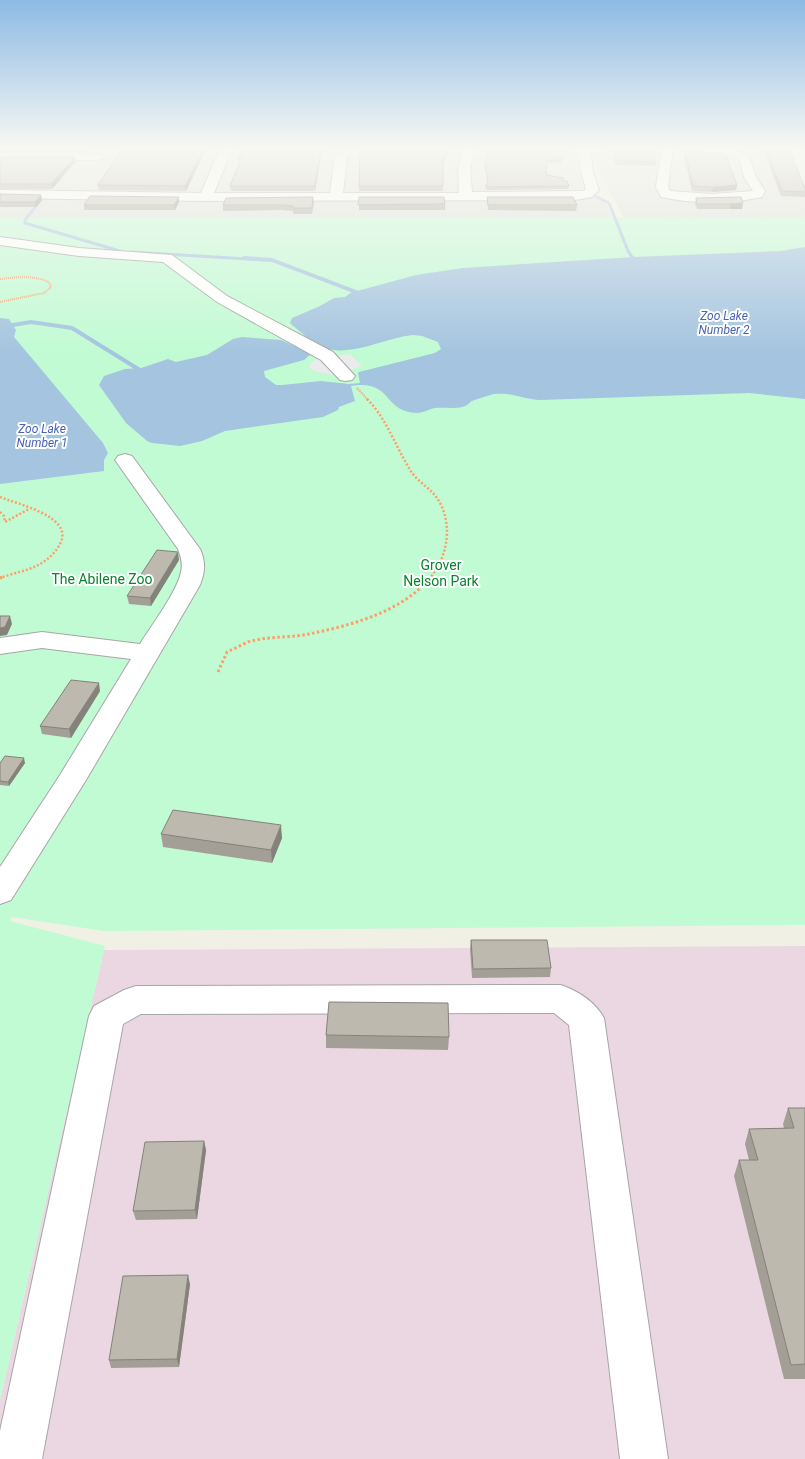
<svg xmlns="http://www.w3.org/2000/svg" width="805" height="1459" font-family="Roboto,sans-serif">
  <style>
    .residential { fill: #dedddc }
    .industrial { fill: #ead7e2 }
    .park { fill: #c1fbd4 }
    .parking { fill: #ebebeb }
    .water { fill: #a4c4df }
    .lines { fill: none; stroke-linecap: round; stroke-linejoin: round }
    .stream-far1 { stroke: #a4c4df; stroke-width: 3 }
    .stream { stroke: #a4c4df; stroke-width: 4 }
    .minor-casing { stroke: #a6a6a6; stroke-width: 2 }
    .path-far2 { stroke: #ff9d68; stroke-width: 2; stroke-dasharray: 1 1; stroke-linecap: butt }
    .path-far1 { stroke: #ff9d68; stroke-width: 2.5; stroke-dasharray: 2 2; stroke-linecap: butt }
    .path { stroke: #ff9d68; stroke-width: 3; stroke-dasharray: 2.5 2.5; stroke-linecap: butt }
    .minor { fill: #fff; fill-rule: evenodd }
    .wall { fill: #a39f96 }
    .shaded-wall { fill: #84827a }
    .building { fill: #bdb9ae; stroke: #84827a }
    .labels { text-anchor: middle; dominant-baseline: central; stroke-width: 4; stroke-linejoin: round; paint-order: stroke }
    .far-water-label { font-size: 12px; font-style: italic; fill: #4863b3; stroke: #fff }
    .park-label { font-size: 14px; fill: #088330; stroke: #fff }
  </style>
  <rect width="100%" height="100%" fill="#f0f0e5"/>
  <!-- residential -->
  <g class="residential">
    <polygon points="0,149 578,149 578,166 586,189 582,194 602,200 607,204 611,218 0,218"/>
    <polygon points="597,149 790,149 805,181 805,217 624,218 598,169"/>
  </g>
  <!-- industrial -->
  <polygon class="industrial" points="805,946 805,1459 0,1459 0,1400 104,950"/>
  <!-- park -->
  <polygon class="park" points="805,217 805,925 104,931 12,917 10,921 105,946 0,1400 0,218"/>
  <!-- parking -->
  <polygon class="parking" points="350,354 362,366 333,375 314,371 309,367 311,362 323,357"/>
  <!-- water -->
  <g class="water">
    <path d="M805,247V399L749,393L540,400C523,399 512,392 494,394C487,396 479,398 472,401C469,403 467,406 462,407C454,409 444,407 435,408C429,409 423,413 417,413C382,412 393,379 351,386L355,401L339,407L338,410L323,417L225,431L202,441L180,446L152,443L147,441L126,423L99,385L104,376L125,369L141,368L168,359L176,362L207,355L233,339L242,337L281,340L308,352L310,355L304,360L264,371L265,377L276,385H282L321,381L349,384L360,383L358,373L359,372L435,353L441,349L438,342L422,336L413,335C383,338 354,357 324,348C313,344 301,332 292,325L290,323L292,318L320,306L334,298L345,297L350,293L416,275L463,268L633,257L781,251Z"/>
    <polygon points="0,318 9,319 16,330 14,337 103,443 108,453 104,460 104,471 0,484"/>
  </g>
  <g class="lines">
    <!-- stream-far1 -->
    <g class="stream-far1">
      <polyline points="595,196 609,203 628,251 634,260"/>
      <polyline points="43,197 25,220 25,223 120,251"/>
      <polyline points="131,252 266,260"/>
    </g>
    <!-- stream -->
    <g class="stream">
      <polyline points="244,258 272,260 364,295"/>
      <polyline points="633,258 636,263"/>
      <polyline points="0,330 13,325 31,322 72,328 143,372"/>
    </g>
    <!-- minor casing -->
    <g class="minor-casing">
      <g id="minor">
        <polygon points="220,149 232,149 214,193 330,193 335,156 344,149 351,152 347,157 343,193 459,193 458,168 463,149 475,149 470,168 472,192 584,191 586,189 581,172 578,149 590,149 593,172 599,190 592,197 575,200 206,201 0,198 0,190 201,193"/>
        <path d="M661,149H673L668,187L670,191L712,194L753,191L744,177L740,160C727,152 706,159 696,149C714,148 734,146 749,156L756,177L765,191L762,197C731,204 692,204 661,197L656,187Z"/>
        <polygon points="0,154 99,154 105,157 99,160 0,160"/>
        <polygon points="0,237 79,248 172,255 227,296 333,352 355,376 352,380 346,381 340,380 321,360 217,302 163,262 79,256 0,245"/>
        <path d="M125,454L132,456L200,549C206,562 205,572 200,585L86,780L11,900L0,904V867L60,775L131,659L42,648L0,654V638L42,632L140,644C151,626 177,592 181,572C183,564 181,557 178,549L115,460L118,456Z"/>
        <path d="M561,985C578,991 595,1002 604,1018L668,1459H620L569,1025L554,1013L141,1014L123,1024L42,1459H0V1431L89,1016L94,1006L124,990L136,986Z"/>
      </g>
    </g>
    <!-- path-far2 -->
    <g class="path-far2">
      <path d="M0,279C17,277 33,275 49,282L51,287L44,293L0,302"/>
      <polyline points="357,388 368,400"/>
    </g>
    <!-- path-far1 -->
    <g class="path-far1">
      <path d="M367,399C386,418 395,445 409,468C414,478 425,485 433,493C454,517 450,554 430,578"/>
      <path d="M0,497C17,504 72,516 61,542C57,551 49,559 40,564C28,571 13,573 0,578"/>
      <polyline points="0,512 4,516 5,522 29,509"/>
    </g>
    <!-- path -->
    <g class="path">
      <polyline points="0,578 3,577"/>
      <path d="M218,672L227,652C234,649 241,645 248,642C267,636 289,638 309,634C352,625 402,612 431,577"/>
    </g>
    <!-- minor -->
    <use href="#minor" class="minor"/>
  </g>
  <!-- wall -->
  <g class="wall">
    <polygon points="0,149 37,149 34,152 0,152"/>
    <polygon points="40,149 87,149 84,152 41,152"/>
    <polygon points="206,149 186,191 99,190 98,185"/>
    <polygon points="322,149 315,191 231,191 230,186 240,162 239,162 238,157"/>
    <polygon points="360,149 448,149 443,165 443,191 359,191"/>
    <polygon points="563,149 561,163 547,163 546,175 563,181 569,186 568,189 486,190 486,184 488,184 485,167 487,151"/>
    <polygon points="614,149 653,149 656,162 655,166 615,165"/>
    <polygon points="763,149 786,149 805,188 805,197 781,196"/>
    <polygon points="685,151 737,185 736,190 712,192 692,191 684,156"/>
    <polygon points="0,157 75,157 75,162 52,189 0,189"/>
    <polygon points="0,194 41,195 42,200 36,207 0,207"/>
    <polygon points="179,197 179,202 175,210 84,210 84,205"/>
    <polygon points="313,197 314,203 312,214 293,214 293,211 282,210 223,211 223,205"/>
    <polygon points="359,197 445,204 445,210 359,210"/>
    <polygon points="487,197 577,205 576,211 488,210"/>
    <polygon points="741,197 742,209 697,209 695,204 696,198"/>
    <polygon points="179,560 151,606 129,604 127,596"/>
    <polygon points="100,691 71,738 42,734 40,726"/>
    <polygon points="0,763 25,763 9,786 0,785"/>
    <polygon points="161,834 282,838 272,863 163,847"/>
    <polygon points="471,940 551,968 550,977 472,978 470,949"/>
    <polygon points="326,1035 449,1037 448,1050 326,1048"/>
    <polygon points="788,1108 805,1108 805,1379 784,1379 734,1176 739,1160 749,1160 745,1144 749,1129 784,1128 783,1124"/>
    <polygon points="204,1141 206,1150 197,1219 136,1220 133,1211"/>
    <polygon points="190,1284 179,1367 111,1368 109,1360"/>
  </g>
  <!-- shaded-wall -->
  <g class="shaded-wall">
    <polygon points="204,149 206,149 186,191 185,186"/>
    <polygon points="321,149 322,149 315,191 315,186"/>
    <polygon points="447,149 448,149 443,165 443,161"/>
    <polygon points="75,157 75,162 52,189 51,184"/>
    <polygon points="737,185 736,190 712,192 713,187"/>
    <polygon points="41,195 42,200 36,207 35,202"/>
    <polygon points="179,197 179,202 175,210 174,205"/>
    <polygon points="743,203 742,209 730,209 730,204"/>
    <polygon points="178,552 179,560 151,606 150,598"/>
    <polygon points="10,616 12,624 7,635 0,636 0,628"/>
    <polygon points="99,683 100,691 71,738 69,729"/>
    <polygon points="24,758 25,763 9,786 8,782"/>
    <polygon points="281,825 282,838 272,863 271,850"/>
    <polygon points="204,1141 206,1150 197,1219 195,1210"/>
    <polygon points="188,1275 190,1284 179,1367 177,1359"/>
  </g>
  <!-- building -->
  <g class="building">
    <polygon points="122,149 204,149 185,186 98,185"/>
    <polygon points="244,149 321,149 315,186 230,186 242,157 238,157"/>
    <polygon points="360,149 447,149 443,161 443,186 359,186"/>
    <polygon points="488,149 563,149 562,160 547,160 546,175 563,178 563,181 567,181 569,186 486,187 486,184 488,184 485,163 487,151"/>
    <polygon points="615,149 653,149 656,162 616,160"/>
    <polygon points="766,149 786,149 789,156 791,156 805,188 805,192 782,191"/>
    <polygon points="685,151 725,153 737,185 713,187 693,186"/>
    <polygon points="0,157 75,157 51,184 0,184"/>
    <polygon points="0,194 41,195 35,202 0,202"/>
    <polygon points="90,196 179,197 174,205 84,205"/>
    <polygon points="313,197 312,208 293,208 293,206 281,205 223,205 226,198"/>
    <polygon points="359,197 444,197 445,204 358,205"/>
    <polygon points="487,197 573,197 577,205 488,205"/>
    <polygon points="741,197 743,203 730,204 697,204 696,198"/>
    <polygon points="157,550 178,552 150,598 127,596"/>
    <polygon points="0,616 10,616 5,627 0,628"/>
    <polygon points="71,680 99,683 69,729 40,726"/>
    <polygon points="5,756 24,758 8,782 0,781 0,763"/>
    <polygon points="173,810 281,825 271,850 161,834"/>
    <polygon points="471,940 547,940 551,968 473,969"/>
    <polygon points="329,1002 448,1003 449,1037 326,1035"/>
    <polygon points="788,1108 805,1108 805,1364 791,1365 739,1160 758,1160 749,1129 794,1128"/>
    <polygon points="204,1141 195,1210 133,1211 145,1142"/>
    <polygon points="188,1275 177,1359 109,1360 123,1276"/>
  </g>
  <!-- sky -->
  <linearGradient id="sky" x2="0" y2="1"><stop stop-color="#8dbae4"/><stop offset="0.42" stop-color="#f8f8f3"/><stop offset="1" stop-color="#f8f8f3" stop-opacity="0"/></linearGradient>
  <rect width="805" height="353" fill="url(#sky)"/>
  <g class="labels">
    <!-- far-water labels -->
    <g class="far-water-label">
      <text x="724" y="316">Zoo Lake<tspan x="724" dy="14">Number 2</tspan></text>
      <text x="42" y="429">Zoo Lake<tspan x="42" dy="14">Number 1</tspan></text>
    </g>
    <!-- park labels -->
    <g class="park-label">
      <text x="441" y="565">Grover<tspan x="441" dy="16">Nelson Park</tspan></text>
      <text x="102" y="579">The Abilene Zoo</text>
    </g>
  </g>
</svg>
